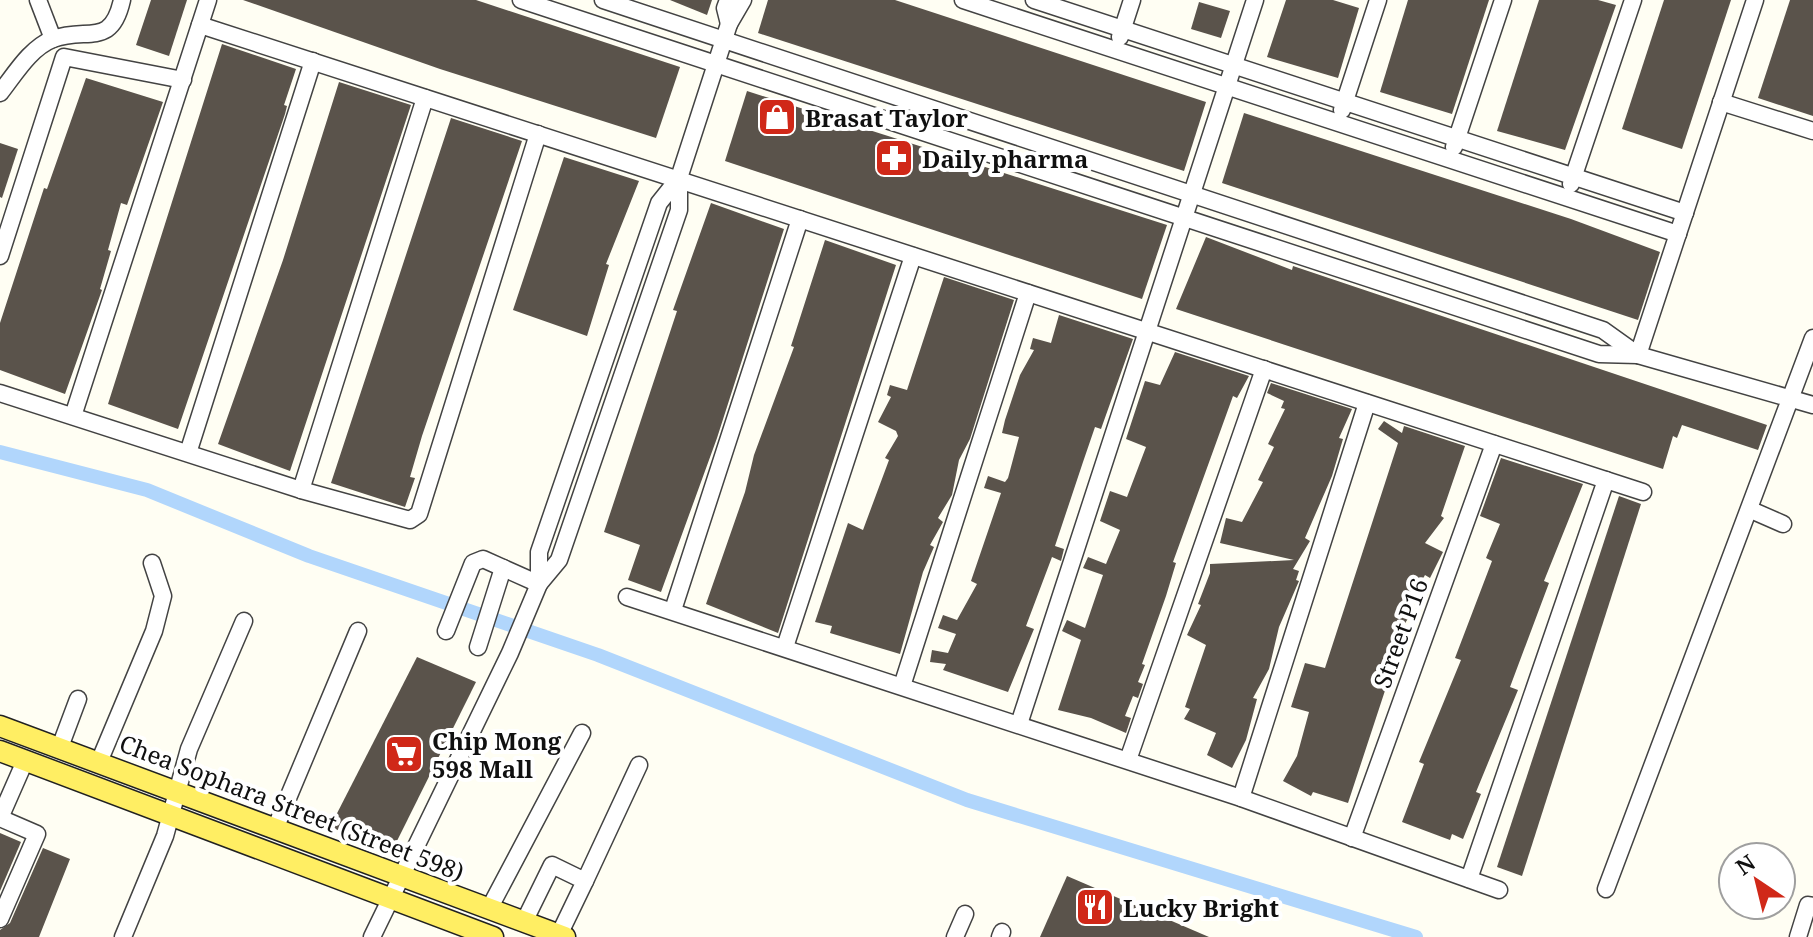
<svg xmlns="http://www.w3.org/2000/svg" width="1813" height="937" font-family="'Noto Serif',serif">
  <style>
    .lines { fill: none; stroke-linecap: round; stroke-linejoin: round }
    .canal { stroke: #b1d6fc; stroke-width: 14 }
    .building { fill: #5a534b }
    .minor-casing { stroke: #434343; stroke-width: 19 }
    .major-casing { stroke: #212121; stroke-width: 23 }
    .minor { stroke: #fff; stroke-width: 16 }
    .major { stroke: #ffee63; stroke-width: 20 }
    .labels { text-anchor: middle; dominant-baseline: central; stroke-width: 8; stroke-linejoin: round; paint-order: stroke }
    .poi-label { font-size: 24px; font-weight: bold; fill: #101010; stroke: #fff; text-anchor: start }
    .street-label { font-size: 24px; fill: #101010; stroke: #fff }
  </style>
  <rect width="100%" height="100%" fill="#fffef3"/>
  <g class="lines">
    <!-- canal -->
    <polyline class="canal" points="0,452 147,490 309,556 598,655 967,800 1416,937"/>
  </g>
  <!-- building -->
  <g class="building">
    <polygon points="151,0 187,0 169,56 136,45"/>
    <polygon points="243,0 476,0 680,67 656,138 440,69"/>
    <polygon points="670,0 712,0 707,15"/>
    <polygon points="768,0 895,0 1206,102 1184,171 758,33"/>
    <polygon points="1286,0 1333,0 1359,8 1338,78 1267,57"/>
    <polygon points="1408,0 1489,0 1452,114 1380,92"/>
    <polygon points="1539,0 1598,0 1616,5 1565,150 1497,131"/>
    <polygon points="1664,0 1731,0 1682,149 1622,129"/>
    <polygon points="1790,0 1813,0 1813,116 1758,98"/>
    <polygon points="1199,2 1230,11 1221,38 1191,29"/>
    <polygon points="222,44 296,69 284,105 287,106 285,114 178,429 108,404"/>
    <polygon points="86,78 163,102 127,205 121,203 108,250 111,251 100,289 102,290 65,394 0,370 0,323 44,188 47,189"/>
    <polygon points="339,82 411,105 290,471 218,444 283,260"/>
    <polygon points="747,91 1167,225 1142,299 725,161"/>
    <polygon points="1244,113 1571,219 1660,252 1638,320 1222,183"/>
    <polygon points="451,118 522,141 422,436 410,477 415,478 405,507 331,483"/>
    <polygon points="0,143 18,149 2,198 0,197"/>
    <polygon points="564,157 639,181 606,264 609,265 587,336 513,310"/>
    <polygon points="711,203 784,229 717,438 661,592 628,580 640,545 604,532 677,311 673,310"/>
    <polygon points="1206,237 1292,270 1293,266 1767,425 1758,450 1682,425 1677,438 1673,436 1663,469 1176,309"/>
    <polygon points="825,240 896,265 778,633 706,604 745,492 754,455 794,347 791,346"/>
    <polygon points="944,277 1014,300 970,439 959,460 952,495 938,518 943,522 930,545 934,547 923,572 900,654 830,633 832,626 815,622 848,523 863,530 889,460 885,458 898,436 896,431 878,422 891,397 887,395 890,385 907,390"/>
    <polygon points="1059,315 1133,339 1101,429 1095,427 1083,462 1055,546 1064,549 1061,561 1052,557 1026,626 1034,629 1008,692 943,670 946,664 930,662 932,650 948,653 956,634 938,628 943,615 957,620 977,584 971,581 1001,493 984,488 988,476 1005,482 1008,478 1019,437 1002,433 1005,420 1020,375 1034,350 1030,349 1033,338 1051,343"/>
    <polygon points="1175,352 1249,376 1237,398 1233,396 1173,562 1176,563 1166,596 1142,664 1145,665 1138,682 1143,684 1138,698 1133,696 1125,716 1131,718 1126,733 1091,718 1058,710 1081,640 1062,631 1067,620 1085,628 1103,575 1083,568 1088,557 1106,564 1120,530 1100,521 1110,491 1127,497 1146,447 1126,439 1145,381 1160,385"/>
    <polygon points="1271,383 1352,409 1339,438 1343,439 1332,476 1305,538 1310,541 1293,569 1299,571 1296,580 1299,581 1279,627 1269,669 1253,698 1257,699 1246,740 1232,768 1207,755 1216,733 1184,719 1190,709 1185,707 1206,645 1187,635 1201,605 1198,604 1210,573 1210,564 1294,560 1220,543 1226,518 1242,522 1263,482 1258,480 1274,447 1268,444 1285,409 1281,408 1284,401 1267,393"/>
    <polygon points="1384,421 1402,433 1404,426 1465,446 1441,516 1444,518 1425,543 1443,552 1430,578 1425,575 1407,607 1413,611 1396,637 1402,639 1348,803 1313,792 1311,796 1283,781 1297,756 1309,712 1291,707 1305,663 1325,668 1398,443 1378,429"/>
    <polygon points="1501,458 1583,484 1544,581 1549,583 1510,687 1518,690 1476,792 1481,794 1463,839 1452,834 1450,840 1402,822 1424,764 1419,762 1461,660 1455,658 1492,561 1486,558 1500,524 1480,516"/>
    <polygon points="1619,496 1641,504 1522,876 1497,867"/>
    <polygon points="417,657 476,682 392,851 330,827"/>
    <polygon points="0,833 21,842 0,891"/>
    <polygon points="43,848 70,859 39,937 0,937 0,930 10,923"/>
    <polygon points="1067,876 1209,937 1040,937"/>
  </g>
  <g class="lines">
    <!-- minor casing -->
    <g class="minor-casing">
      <g id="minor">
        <polyline points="38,0 53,39"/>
        <polyline points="521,0 1599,354 1638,355 1813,405"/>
        <polyline points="603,0 1603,330 1638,355"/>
        <polyline points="728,0 725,8 729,24 743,0"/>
        <polyline points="963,0 1678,234"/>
        <polyline points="1034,0 1685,213"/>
        <polyline points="200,25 1643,492"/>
        <polyline points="1120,37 1132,0"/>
        <path d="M0,93C15,74 30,48 53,39C87,26 111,49 122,0"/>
        <polyline points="1721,102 1813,131"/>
        <polyline points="1342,110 1378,0"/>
        <polyline points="1454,147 1503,0"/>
        <polyline points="1571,184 1633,0"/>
        <polyline points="0,256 64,57 183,80"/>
        <polyline points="1638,355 1755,0"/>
        <polyline points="0,393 301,490 410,520 419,514 538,134"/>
        <polyline points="73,416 208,0"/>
        <polyline points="188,453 313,61"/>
        <polyline points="301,490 425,98"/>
        <polyline points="1751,510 1783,524"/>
        <polyline points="539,584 539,552 659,203 679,178"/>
        <polyline points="627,597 1241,798 1499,890"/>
        <polyline points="673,610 800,219"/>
        <polyline points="446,631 473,563 483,559 539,584"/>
        <polyline points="478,647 503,568"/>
        <polyline points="785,647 913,256"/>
        <polyline points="902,686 1028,293"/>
        <polyline points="1019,724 1255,0"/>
        <polyline points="60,747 78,699"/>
        <polyline points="1128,760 1264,369"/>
        <polyline points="99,762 154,631 163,596 152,563"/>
        <polyline points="1241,798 1367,403"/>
        <polyline points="0,818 37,834 0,919"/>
        <polyline points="0,818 25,761"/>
        <polyline points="275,829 358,631"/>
        <polyline points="1352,838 1494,444"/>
        <polyline points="1469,879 1606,480"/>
        <polyline points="585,881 639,765"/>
        <polyline points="1606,889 1813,338"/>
        <polyline points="489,909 582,733"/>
        <polyline points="524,922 552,865 585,881 558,937"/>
        <polyline points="123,937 165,836 189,749 244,621"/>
        <polyline points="372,937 510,653 539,584 559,560 679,210 679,178 729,24"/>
        <polyline points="955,937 965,914"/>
        <polyline points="1000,937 1002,932"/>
        <polyline points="1798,937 1808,905 1813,906"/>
      </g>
    </g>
    <!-- major casing -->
    <g class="major-casing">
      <g id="major">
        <polyline points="0,726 565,937"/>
        <polyline points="0,751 493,937"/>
      </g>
    </g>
    <!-- minor -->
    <use href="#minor" class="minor"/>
    <!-- major -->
    <use href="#major" class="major"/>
  </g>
  <!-- icons -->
  <defs>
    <g id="shop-square" transform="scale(2)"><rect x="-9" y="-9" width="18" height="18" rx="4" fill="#d02818" stroke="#fff"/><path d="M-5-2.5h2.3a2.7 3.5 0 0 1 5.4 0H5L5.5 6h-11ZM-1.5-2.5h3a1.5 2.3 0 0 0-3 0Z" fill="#fff"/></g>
    <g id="pharmacy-square" transform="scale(2)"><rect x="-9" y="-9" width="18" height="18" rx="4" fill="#d02818" stroke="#fff"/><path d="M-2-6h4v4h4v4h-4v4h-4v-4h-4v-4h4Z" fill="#fff"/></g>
    <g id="supermarket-square" transform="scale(2)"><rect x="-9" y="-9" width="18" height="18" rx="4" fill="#d02818" stroke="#fff"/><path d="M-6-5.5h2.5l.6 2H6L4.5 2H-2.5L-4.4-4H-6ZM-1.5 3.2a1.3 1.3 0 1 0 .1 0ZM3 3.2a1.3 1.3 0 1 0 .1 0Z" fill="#fff"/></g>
    <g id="restaurant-square" transform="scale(2)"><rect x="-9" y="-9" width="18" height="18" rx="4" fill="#d02818" stroke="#fff"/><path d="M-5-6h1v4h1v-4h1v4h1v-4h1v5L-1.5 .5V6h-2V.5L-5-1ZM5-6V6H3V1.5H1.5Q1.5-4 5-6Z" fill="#fff"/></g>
  </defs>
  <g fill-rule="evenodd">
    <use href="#shop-square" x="777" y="117"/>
    <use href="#pharmacy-square" x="894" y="158"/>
    <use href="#supermarket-square" x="404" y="754"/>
    <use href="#restaurant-square" x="1095" y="907"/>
  </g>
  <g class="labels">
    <!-- poi labels -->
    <g class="poi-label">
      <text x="805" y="117">Brasat Taylor</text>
      <text x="922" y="158">Daily pharma</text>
      <text x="432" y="740">Chip Mong<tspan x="432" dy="28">598 Mall</tspan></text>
      <text x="1123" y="907">Lucky Bright</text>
    </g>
    <!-- street labels -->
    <g class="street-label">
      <text transform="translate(1400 633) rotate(-70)">Street P16</text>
      <text transform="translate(292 807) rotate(21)">Chea Sophara Street (Street 598)</text>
    </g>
  </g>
  <!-- north arrow -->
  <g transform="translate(1757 881) rotate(325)"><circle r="38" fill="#ffffff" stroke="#9f9f9f" stroke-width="2"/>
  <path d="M0-6L14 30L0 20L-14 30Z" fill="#d02818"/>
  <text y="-12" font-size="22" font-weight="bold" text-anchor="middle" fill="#101010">N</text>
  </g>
</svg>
